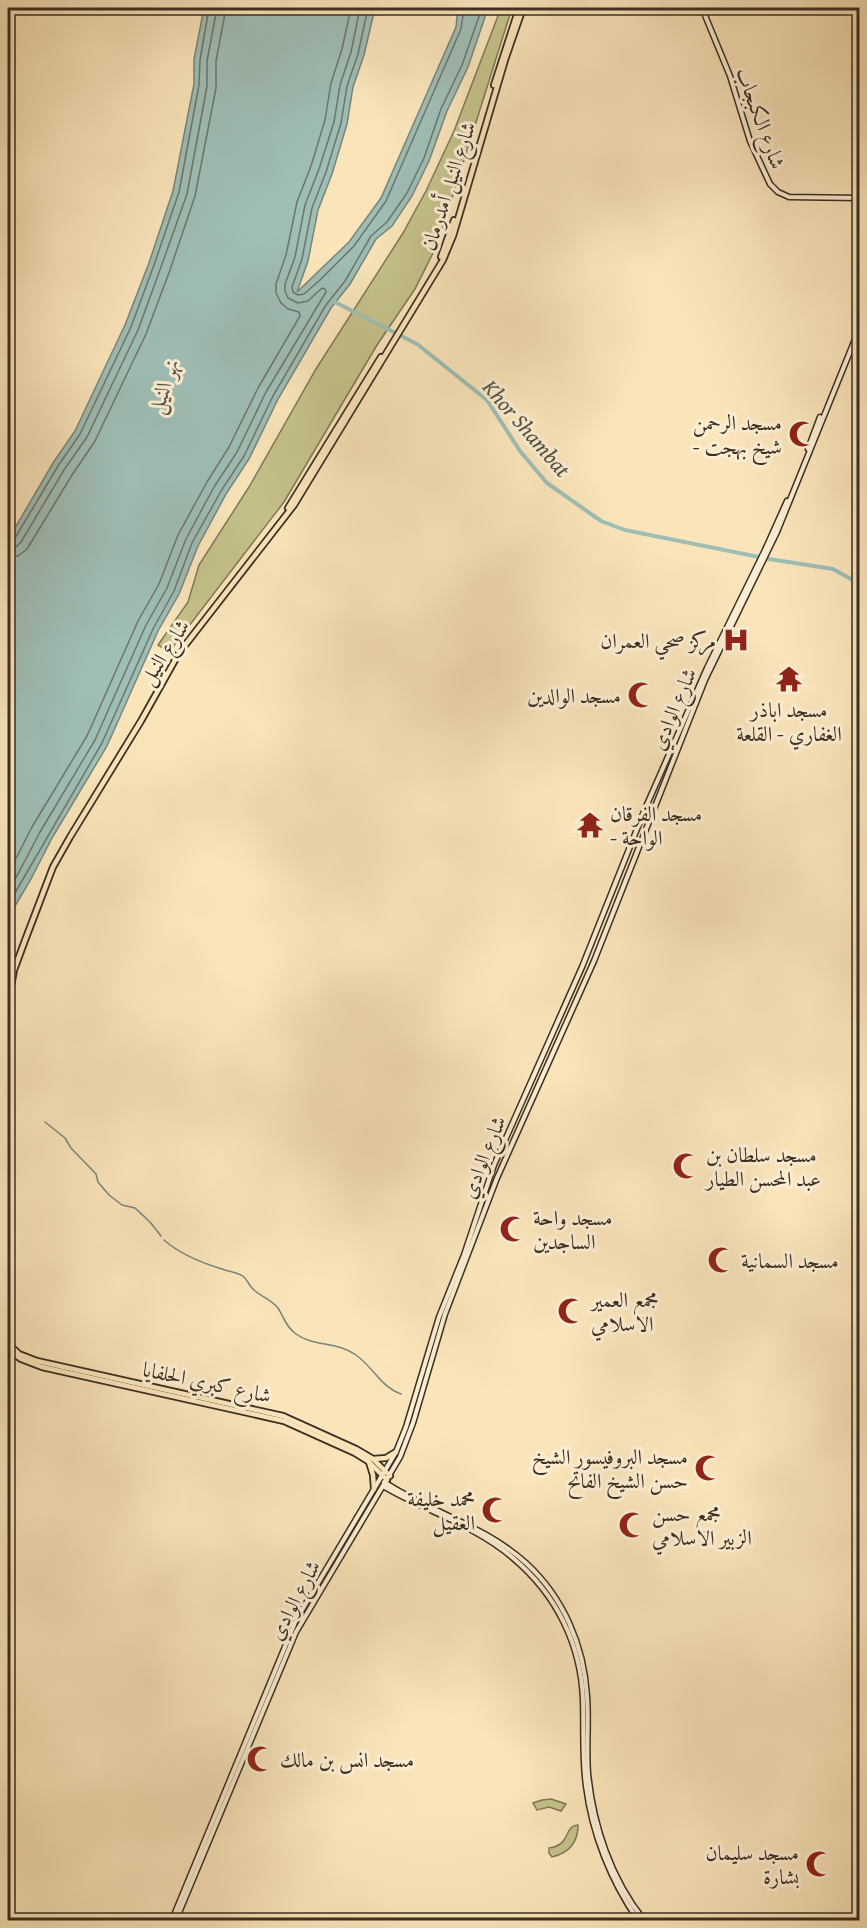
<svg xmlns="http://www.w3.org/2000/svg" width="867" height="1928" font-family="'Gentium Book Plus',Amiri,serif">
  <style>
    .green { fill: #c5c28b; stroke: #807856; stroke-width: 1.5 }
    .water { fill: #9fbeb6; stroke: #77857b; stroke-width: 1.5 }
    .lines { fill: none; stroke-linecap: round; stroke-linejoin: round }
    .shore { stroke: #6c766c; stroke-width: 1.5 }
    .stream { stroke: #77857b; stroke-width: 1.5 }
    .river { stroke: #9fbeb6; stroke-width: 4 }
    .secondary-casing { stroke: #3a2f22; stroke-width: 7 }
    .primary-casing { stroke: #3a2f22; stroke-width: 8 }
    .secondary { stroke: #fceed3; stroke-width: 4 }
    .primary { stroke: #fae5bb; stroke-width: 4.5 }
    .labels { text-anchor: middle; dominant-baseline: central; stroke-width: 6; stroke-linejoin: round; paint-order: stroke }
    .street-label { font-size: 21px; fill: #3a2f22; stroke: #fceed3 }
    .poi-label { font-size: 21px; fill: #3a2f22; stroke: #fceed3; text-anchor: start }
    .water-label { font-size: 22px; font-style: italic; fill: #535347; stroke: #fceed3 }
  </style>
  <rect width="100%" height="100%" fill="#fae5bb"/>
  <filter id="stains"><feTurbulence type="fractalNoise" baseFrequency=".00333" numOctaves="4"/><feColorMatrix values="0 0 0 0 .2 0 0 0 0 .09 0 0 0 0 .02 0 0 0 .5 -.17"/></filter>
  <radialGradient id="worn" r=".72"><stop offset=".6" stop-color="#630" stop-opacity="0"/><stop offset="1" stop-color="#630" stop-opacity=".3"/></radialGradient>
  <!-- green -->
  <g class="green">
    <polygon points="501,8 512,8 438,243 415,289 377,345 284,502 169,652 158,645 188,602 199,565 249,487 316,369 403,233 426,191 454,131"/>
    <polygon points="551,1799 566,1804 561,1811 549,1807 537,1810 533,1803 542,1800"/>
    <path d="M578,1825C578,1842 569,1853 552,1857L549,1853V1848C572,1845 563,1826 578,1825Z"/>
  </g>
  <!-- water -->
  <polygon class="water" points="204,8 375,8 364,55 353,87 347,124 332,174 318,210 308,261 297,292 349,242 381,198 456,27 458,8 488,8 468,67 447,111 429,161 412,196 392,226 376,239 350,284 331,308 278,399 249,459 226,494 198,546 179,594 158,631 107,746 52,838 31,879 8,918 8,540 53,463 75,431 125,325 149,263 173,191 194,84 194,59"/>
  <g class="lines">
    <!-- shore -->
    <g class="shore">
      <polyline points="368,8 358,54 347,86 341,123 326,172 312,208 302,259 292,287 293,292 298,295 304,294 320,280 354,246 386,201 461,29 464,8"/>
      <polyline points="8,541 15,538 58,466 80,434 131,327 154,265 179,192 199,85 200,60 209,8"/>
      <polyline points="8,549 16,547 21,542 64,470 87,437 138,330 161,267 187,194 207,86 207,61 217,8"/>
      <polyline points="8,558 18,556 27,549 72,475 95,441 146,334 170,270 195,196 216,88 216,61 226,8"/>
      <polyline points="8,874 32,827 87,736 138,621 159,584 178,535 207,482 229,447 258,388 300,316 299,312 288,309 281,303 276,293 276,284 286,255 297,202 311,166 325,120 331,83 342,49 351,8"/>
      <polyline points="8,891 19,872 40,832 95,740 146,625 167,588 186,539 214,487 237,452 266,392 326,292 325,289 322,288 308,301 298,303 288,298 285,291 285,284 295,257 305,205 319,169 334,122 340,85 351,52 360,8"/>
      <polyline points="8,905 102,743 153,629 174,591 192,543 221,491 244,456 273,396 326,305 345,281 371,236 387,222 407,193 424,158 441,109 462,65 482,8"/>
    </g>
    <!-- stream -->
    <g class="stream">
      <polyline points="45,1122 65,1138 71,1148 96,1174 98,1182 109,1195 122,1205 135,1208 150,1222 161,1236"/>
      <path d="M164,1240C180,1254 202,1263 222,1269C229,1272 238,1272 244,1277C247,1280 249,1285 252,1288C259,1296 271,1299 278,1308C284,1317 285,1326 296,1334C314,1347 336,1341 356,1355C373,1367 381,1387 401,1394"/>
    </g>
    <!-- river -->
    <polyline class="river" points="333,301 417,344 487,400 520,451 547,483 601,521 625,530 769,559 833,569 860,584"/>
    <!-- secondary casing -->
    <g class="secondary-casing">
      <g id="secondary">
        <polyline points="702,8 730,76 750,141 770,184 778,192 789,197 860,198"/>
        <polyline points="808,449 820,417"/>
        <path d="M384,1482C429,1512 484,1525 526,1563C563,1597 584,1645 587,1696C589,1722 586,1747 588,1773C593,1825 611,1879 644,1920"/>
        <path d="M383,1486C425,1511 475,1525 513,1558C556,1594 581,1644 583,1700C584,1729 582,1758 586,1786C592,1834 611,1881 638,1920"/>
        <polyline points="172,1920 296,1620 396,1452 406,1427 439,1317 464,1255 494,1165 582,967 645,809 707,668 765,550 787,501"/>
        <polyline points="176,1920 296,1632 400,1457 413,1423 445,1314 497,1178 594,961 705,680 777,532 860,327"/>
      </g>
    </g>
    <!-- primary casing -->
    <g class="primary-casing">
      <g id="primary">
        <polyline points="494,85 519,8"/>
        <polyline points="441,257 454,220"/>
        <polyline points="288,508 381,357"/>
        <polyline points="8,1004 14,970 24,943 53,867 70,837 141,721 179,653 294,505 443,260 453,236 505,60 523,8"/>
        <polyline points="8,1344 19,1354 37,1361 283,1416 356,1449 373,1459 390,1476"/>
        <polyline points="8,1350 21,1359 42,1367 284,1421 355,1453 368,1461 387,1480"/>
        <polyline points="373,1459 386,1458 396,1452"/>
        <polyline points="369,1462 373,1475 374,1489"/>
      </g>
    </g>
    <!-- secondary -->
    <use href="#secondary" class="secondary"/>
    <!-- primary -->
    <use href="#primary" class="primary"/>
  </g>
  <!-- icons -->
  <defs>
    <g id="mosque-bare" transform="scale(2.07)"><path d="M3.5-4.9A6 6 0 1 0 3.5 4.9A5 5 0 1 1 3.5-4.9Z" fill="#8f2418" stroke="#fceed3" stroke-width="2.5" paint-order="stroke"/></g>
    <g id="hospital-bare" transform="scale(2.07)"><path d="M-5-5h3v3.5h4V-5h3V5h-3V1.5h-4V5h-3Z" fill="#8f2418" stroke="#fceed3" stroke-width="2.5" paint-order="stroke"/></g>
    <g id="temple-bare" transform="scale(2.07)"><path d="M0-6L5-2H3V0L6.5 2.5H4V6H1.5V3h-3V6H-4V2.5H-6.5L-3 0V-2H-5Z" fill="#8f2418" stroke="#fceed3" stroke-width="2.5" paint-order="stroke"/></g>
  </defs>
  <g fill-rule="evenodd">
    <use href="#mosque-bare" x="802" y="434"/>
    <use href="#hospital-bare" x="736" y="640"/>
    <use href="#temple-bare" x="789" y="679"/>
    <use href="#mosque-bare" x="641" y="695"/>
    <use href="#temple-bare" x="590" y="825"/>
    <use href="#mosque-bare" x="686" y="1166"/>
    <use href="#mosque-bare" x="513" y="1229"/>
    <use href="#mosque-bare" x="721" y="1260"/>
    <use href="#mosque-bare" x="571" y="1311"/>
    <use href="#mosque-bare" x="708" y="1468"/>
    <use href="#mosque-bare" x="495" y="1510"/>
    <use href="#mosque-bare" x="632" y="1525"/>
    <use href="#mosque-bare" x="260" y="1759"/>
    <use href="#mosque-bare" x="819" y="1864"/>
  </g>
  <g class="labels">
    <!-- street labels -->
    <g class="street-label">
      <text transform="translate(761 118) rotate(70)">شارع الكبجاب</text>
      <text transform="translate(448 186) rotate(-72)">شارع النيل أمدرمان</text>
      <text transform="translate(164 652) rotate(-57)">شارع النيل</text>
      <text transform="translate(673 709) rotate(-67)">شارع الوادي</text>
      <text transform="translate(483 1157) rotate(-68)">شارع الوادي</text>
      <text transform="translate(207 1382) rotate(12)">شارع كبري الحلفايا</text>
      <text transform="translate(294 1600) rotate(-62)">شارع الوادي</text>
    </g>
    <!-- poi labels -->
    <g class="poi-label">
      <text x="782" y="422" text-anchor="end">مسجد الرحمن<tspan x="782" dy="24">- شيخ بهجت</tspan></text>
      <text x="716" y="640" text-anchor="end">مركز صحي العمران</text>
      <text x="621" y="695" text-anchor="end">مسجد الوالدين</text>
      <text x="789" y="709" text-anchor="middle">مسجد اباذر<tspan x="789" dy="24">الغفاري - القلعة</tspan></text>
      <text x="610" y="813">مسجد الفرقان<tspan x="610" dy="24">- الواحة</tspan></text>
      <text x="706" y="1154">مسجد سلطان بن<tspan x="706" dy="24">عبد المحسن الطيار</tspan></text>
      <text x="533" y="1217">مسجد واحة<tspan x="533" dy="24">الساجدين</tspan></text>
      <text x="741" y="1260">مسجد السمانية</text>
      <text x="591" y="1299">مجمع العمير<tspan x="591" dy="24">الاسلامي</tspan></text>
      <text x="688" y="1456" text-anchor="end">مسجد البروفيسور الشيخ<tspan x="688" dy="24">حسن الشيخ الفاتح</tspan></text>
      <text x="475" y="1498" text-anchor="end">محمد خليفة<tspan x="475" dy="24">العقيل</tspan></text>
      <text x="652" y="1513">مجمع حسن<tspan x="652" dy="24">الزبير الاسلامي</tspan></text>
      <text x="280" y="1759">مسجد انس بن مالك</text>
      <text x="799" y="1852" text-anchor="end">مسجد سليمان<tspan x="799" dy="24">بشارة</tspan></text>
    </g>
    <!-- water labels -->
    <g class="water-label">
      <text transform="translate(163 386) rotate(-72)">نهر النيل</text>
      <text transform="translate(527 428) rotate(49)">Khor Shambat</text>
    </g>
  </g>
  <!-- margin -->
  <rect width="867" height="1928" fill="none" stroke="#fae5bb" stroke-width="30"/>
  <rect x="9" y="9" width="849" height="1910" fill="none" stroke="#3a2f22" stroke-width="3"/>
  <rect x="15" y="15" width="837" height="1898" fill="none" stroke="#3a2f22" stroke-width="1.5"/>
  <rect width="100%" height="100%" filter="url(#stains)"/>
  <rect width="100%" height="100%" fill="url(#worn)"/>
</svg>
